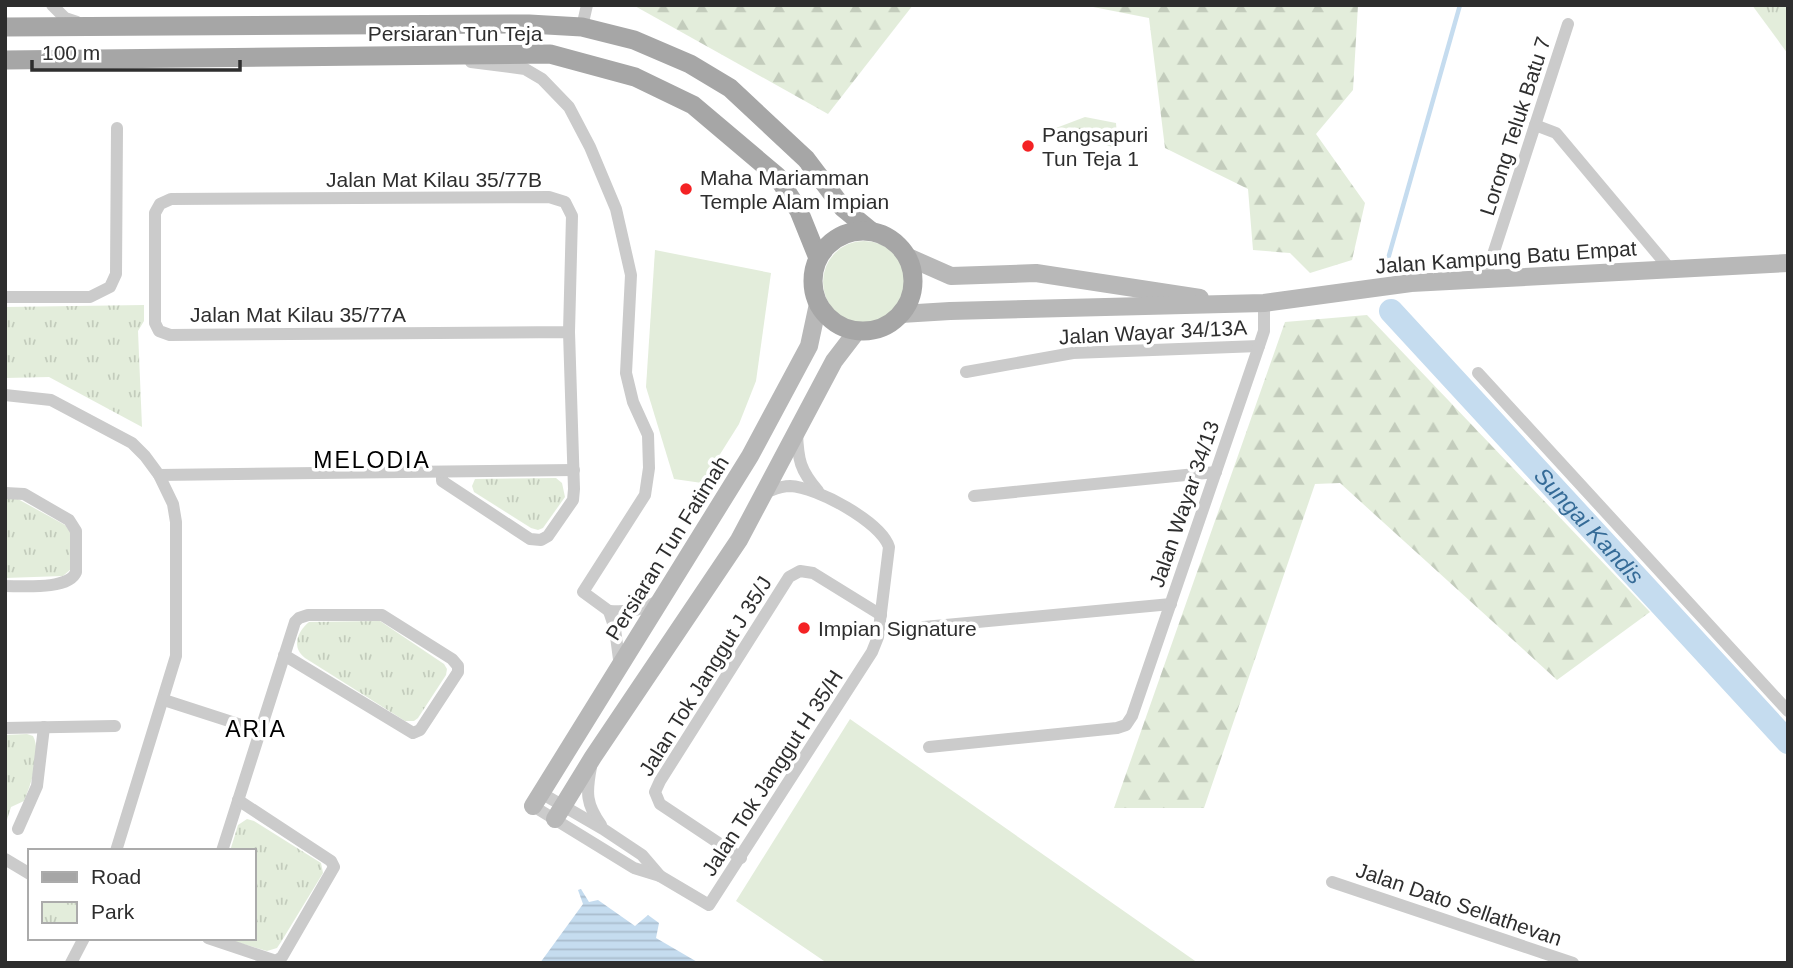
<svg xmlns="http://www.w3.org/2000/svg" width="1793" height="968" font-family="Arial,sans-serif">
  <style>
    .grass { fill: #e3eddb }
    .forest { fill: url(#forest-firs) }
    .park { fill: url(#park-tufts) }
    .water { fill: url(#water-rules) }
    .lines { fill: none; stroke-linecap: round; stroke-linejoin: round }
    .stream { stroke: #c5dcef; stroke-width: 4.5 }
    .river { stroke: #c5dcef; stroke-width: 24 }
    .street { stroke: #cbcbcb; stroke-width: 12 }
    .secondary { stroke: #b8b8b8; stroke-width: 18 }
    .primary { stroke: #a6a6a6; stroke-width: 19 }
    .poi-dot { fill: #f42224; stroke: #fff; stroke-width: 2.5 }
    .labels { text-anchor: middle; dominant-baseline: central; stroke-width: 7; stroke-linejoin: round; paint-order: stroke }
    .street-label { font-size: 21px; fill: #2e2e2e; stroke: #fff }
    .poi-label { font-size: 21px; fill: #2e2e2e; stroke: #fff; text-anchor: start }
    .neighbourhood-label { font-size: 23px; letter-spacing: 2px; fill: #000; stroke: #fff }
    .water-label { font-size: 23px; font-style: italic; fill: #356b97; stroke: #fff }
  </style>
  <defs>
    <pattern id="forest-firs" width="22" height="20" patternUnits="userSpaceOnUse" patternTransform="scale(1.75)"><rect width="22" height="20" fill="#e3eddb"/><path d="M5 1l3.5 6h-7zM16 11l3.5 6h-7z" fill="#c3ccbc"/></pattern>
    <pattern id="park-tufts" width="24" height="20" patternUnits="userSpaceOnUse" patternTransform="scale(1.75)"><rect width="24" height="20" fill="#e3eddb"/><path d="M3 7l-1-3M5 7V3M7 7l1-3M15 17l-1-3M17 17v-4M19 17l1-3" fill="none" stroke="#c3ccbc"/></pattern>
    <pattern id="water-rules" width="6" height="5" patternUnits="userSpaceOnUse" patternTransform="scale(1.75)"><rect width="6" height="5" fill="#c5dcef"/><path d="M0 2.5h6" fill="none" stroke="#aabdcd"/></pattern>
  </defs>
  <rect width="100%" height="100%" fill="#fff"/>
  <!-- grass -->
  <g class="grass">
    <circle cx="864" cy="282" r="41"/>
    <polygon points="655,250 771,273 756,381 739,424 702,483 674,479 646,387"/>
    <polygon points="850,719 1198,963 827,963 736,901"/>
  </g>
  <!-- forest -->
  <g class="forest">
    <polygon points="633,5 913,5 828,114"/>
    <polygon points="1083,5 1358,5 1353,90 1316,134 1365,203 1352,260 1310,273 1290,253 1253,250 1248,189 1165,148 1149,18"/>
    <polygon points="1367,315 1650,612 1557,680 1340,483 1315,484 1204,808 1114,808 1285,322"/>
  </g>
  <!-- park -->
  <g class="park">
    <polygon points="1752,5 1788,5 1788,54"/>
    <polygon points="1085,117 1116,123 1118,149 1056,128"/>
    <polygon points="144,305 144,321 138,331 142,427 49,377 5,378 5,307"/>
    <polygon points="556,478 562,483 565,497 543,528 538,530 531,528 474,492 472,486 475,479"/>
    <polygon points="5,498 16,498 65,525 71,533 71,569 63,576 5,578"/>
    <path d="M380,621L444,664L447,669L446,675L418,718L414,721H405L305,658C292,648 296,633 309,622Z"/>
    <path d="M27,734L33,736C42,753 31,784 24,801L11,807L5,826V735Z"/>
    <polygon points="247,819 254,821 321,863 323,873 281,942 277,948 267,951 223,938 254,938 254,851 230,851 238,825"/>
  </g>
  <!-- water -->
  <polygon class="water" points="581,889 589,902 598,900 635,926 648,915 659,923 656,938 699,963 540,963 583,904 578,890"/>
  <g class="lines">
    <!-- stream -->
    <polyline class="stream" points="1386,266 1460,5"/>
    <!-- river -->
    <path class="river" id="s1" d="M1391,311L1788,742"/>
    <!-- street -->
    <g class="street">
      <polyline points="52,5 65,18 77,22"/>
      <polyline points="582,27 587,5"/>
      <polyline points="471,62 525,69 542,79 569,107 590,147 616,209 631,275 626,373 633,402 648,435 649,468 645,495 583,592 609,611"/>
      <polyline points="1535,125 1556,133 1670,269"/>
      <polyline points="1485,279 1568,24"/>
      <polyline points="5,297 90,297 110,287 116,274 117,128"/>
      <polyline points="966,372 1073,353 1259,346"/>
      <polyline points="1478,373 1788,711"/>
      <polyline points="5,395 51,400 132,443 145,456 159,475 173,504 176,522 176,656 116,851"/>
      <path d="M797,433C798,460 800,470 818,491"/>
      <polyline points="442,472 442,481 530,539 541,540 548,536 573,500 574,489 569,332 572,216 565,202 549,197 171,199 160,204 155,213 155,323 159,331 170,335 569,332"/>
      <polyline points="159,475 574,470"/>
      <path d="M5,493L24,494L69,520L76,531V572C69,590 23,586 5,586"/>
      <polyline points="974,496 1216,472"/>
      <polyline points="924,627 1171,604"/>
      <path d="M620,667L615,629L609,611C629,612 642,611 659,600"/>
      <polyline points="164,700 260,731"/>
      <polyline points="5,728 115,726"/>
      <polyline points="929,747 1117,728 1126,725 1132,716 1259,346 1264,331 1264,303"/>
      <path d="M591,767C586,793 586,804 601,825"/>
      <polyline points="541,793 603,829 642,855 660,876"/>
      <path d="M533,806L634,868L660,876L709,905L872,652L878,637L889,547C881,522 817,487 790,486C780,486 773,490 764,493"/>
      <polyline points="18,829 37,786 44,727"/>
      <polyline points="222,851 295,622 299,618 308,615 382,615 452,659 458,666 458,672 420,730 413,733 284,655"/>
      <polyline points="741,858 660,804 655,792 660,781 789,577 800,571 813,573 881,615"/>
      <polyline points="5,859 30,874"/>
      <polyline points="1332,882 1573,963"/>
      <polyline points="208,938 276,961 282,957 334,867 331,861 238,800"/>
      <polyline points="71,963 84,938"/>
    </g>
    <!-- secondary -->
    <g class="secondary">
      <polyline points="908,257 951,276 1036,273 1200,298"/>
      <polyline points="901,314 950,311 1264,303 1411,283 1788,263"/>
      <polyline points="533,806 750,456 809,346 818,304"/>
      <polyline points="555,819 593,757 739,540 834,361 857,331"/>
    </g>
    <!-- primary -->
    <g class="primary">
      <polyline points="5,27 529,24 582,27 634,40 690,64 730,88 806,159 843,208 871,231"/>
      <polyline points="5,60 550,54 635,77 693,105 777,176 799,211 818,258"/>
      <circle cx="863" cy="281" r="50"/>
    </g>
  </g>
  <!-- markers -->
  <g class="poi-dot">
    <circle cx="1028" cy="146" r="7"/>
    <circle cx="686" cy="189" r="7"/>
    <circle cx="804" cy="628" r="7"/>
  </g>
  <g class="labels">
    <!-- street labels -->
    <g class="street-label">
      <text x="455" y="33">Persiaran Tun Teja</text>
      <text transform="translate(1515 126) rotate(-72)">Lorong Teluk Batu 7</text>
      <text x="434" y="179">Jalan Mat Kilau 35/77B</text>
      <text transform="translate(1506 257) rotate(-4)">Jalan Kampung Batu Empat</text>
      <text x="298" y="314">Jalan Mat Kilau 35/77A</text>
      <text transform="translate(1153 332) rotate(-3)">Jalan Wayar 34/13A</text>
      <text transform="translate(1184 504) rotate(-71)">Jalan Wayar 34/13</text>
      <text transform="translate(667 548) rotate(-58)">Persiaran Tun Fatimah</text>
      <text transform="translate(705 676) rotate(-58)">Jalan Tok Janggut J 35/J</text>
      <text transform="translate(772 773) rotate(-57)">Jalan Tok Janggut H 35/H</text>
      <text transform="translate(1459 904) rotate(19)">Jalan Dato Sellathevan</text>
    </g>
    <!-- poi labels -->
    <g class="poi-label">
      <text x="1042" y="134">Pangsapuri<tspan x="1042" dy="24">Tun Teja 1</tspan></text>
      <text x="700" y="177">Maha Mariamman<tspan x="700" dy="24">Temple Alam Impian</tspan></text>
      <text x="818" y="628">Impian Signature</text>
    </g>
    <!-- neighbourhood labels -->
    <g class="neighbourhood-label">
      <text x="372" y="460">MELODIA</text>
      <text x="256" y="729">ARIA</text>
    </g>
    <!-- water labels -->
    <g class="water-label">
      <text stroke="none"><textPath href="#s1" startOffset="292">Sungai Kandis</textPath></text>
    </g>
  </g>
  <!-- border -->
  <rect width="1793" height="968" fill="none" stroke="#2e2e2e" stroke-width="14"/>
  <!-- legend -->
  <rect x="28" y="849" width="228" height="91" fill="#ffffff" stroke="#ababab" stroke-width="2"/>
  <rect x="42" y="872" width="35" height="10" fill="#a6a6a6" stroke="#ababab" stroke-width="2"/>
  <text x="91" y="884" font-size="21" fill="#2e2e2e">Road</text>
  <rect x="42" y="902" width="35" height="21" fill="url(#park-tufts)" stroke="#ababab" stroke-width="2"/>
  <text x="91" y="919" font-size="21" fill="#2e2e2e">Park</text>
  <!-- scale -->
  <path d="M32 60v10h208v-10" fill="none" stroke="#2e2e2e" stroke-width="3.5"/>
  <text x="42" y="60" font-size="21" fill="#2e2e2e" stroke="#ffffff" stroke-width="5" paint-order="stroke">100 m</text>
</svg>
